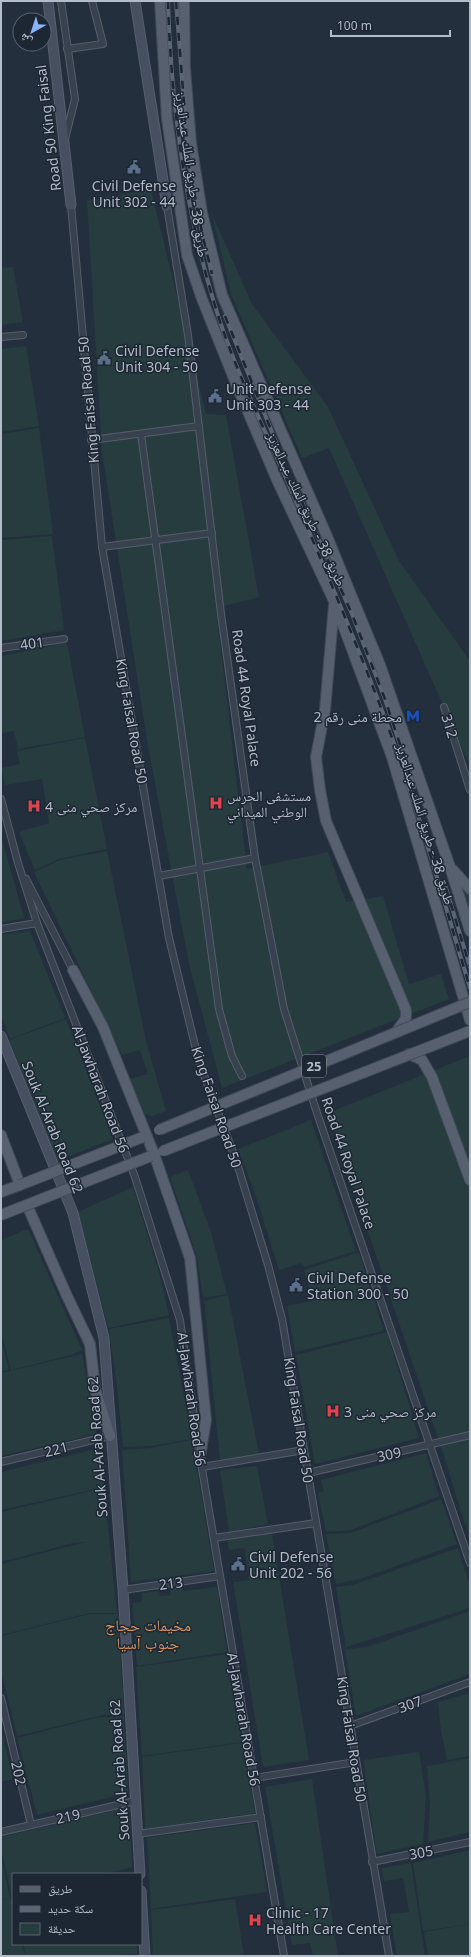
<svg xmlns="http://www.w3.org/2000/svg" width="471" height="1957" font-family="'Noto Sans','Noto Naskh Arabic',sans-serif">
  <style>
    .green { fill: #263c3f }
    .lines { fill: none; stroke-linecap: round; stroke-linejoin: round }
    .minor-casing { stroke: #565f6c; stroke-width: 8 }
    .secondary-casing { stroke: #565f6c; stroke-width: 11 }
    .primary-casing { stroke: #414a57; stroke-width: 12 }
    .minor { stroke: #38414e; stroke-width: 6 }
    .secondary { stroke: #465061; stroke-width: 9 }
    .primary { stroke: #56606e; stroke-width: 10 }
    .rail-casing { stroke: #5a6575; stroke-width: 4 }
    .rail { stroke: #1d2633; stroke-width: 2.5; stroke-dasharray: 8; stroke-linecap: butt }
    .primary-bridge-casing { stroke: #414a57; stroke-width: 12; stroke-linecap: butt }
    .primary-bridge { stroke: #56606e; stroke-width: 10 }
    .labels { text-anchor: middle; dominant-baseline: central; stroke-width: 3; stroke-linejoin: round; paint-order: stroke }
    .shield { fill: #1d2633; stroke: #878f9c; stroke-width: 1 }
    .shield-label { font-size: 13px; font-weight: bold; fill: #b4bcc9 }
    .street-label { font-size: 14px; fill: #b4bcc9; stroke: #1d2633 }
    .poi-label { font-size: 14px; fill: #b4bcc9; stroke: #1d2633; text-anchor: start }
    .quarter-label { font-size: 16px; fill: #d59563; stroke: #1d2633 }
  </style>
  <rect width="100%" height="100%" fill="#242f3e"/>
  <!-- green -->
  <g class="green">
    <polygon points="151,190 206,414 226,415 259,597 216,608 247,869 328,852 346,902 383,896 409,984 441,974 449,999 222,1088 189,964 148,746 102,452 87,200"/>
    <polygon points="212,214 252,304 328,407 399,561 470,661 470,766 329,448 302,458 231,294"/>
    <polygon points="13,267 23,322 1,325 1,268"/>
    <polygon points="26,346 39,426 1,432 1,349"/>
    <polygon points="39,428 53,534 1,538 1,434"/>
    <polygon points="52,536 64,630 1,641 1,540"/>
    <polygon points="67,643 85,737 18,749 14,731 1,733 1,656"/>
    <polygon points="85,738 107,849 59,859 35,870 19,832 49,823 42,779 5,785 1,768 20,764 17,751"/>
    <polygon points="1,835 24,918 1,923"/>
    <polygon points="107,851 146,1041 166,1111 152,1116 145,1114 130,1079 148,1074 140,1050 122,1055 34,872 60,860"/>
    <polygon points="470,885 470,916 462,892"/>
    <polygon points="30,931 65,1018 10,1039 1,1016 1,935"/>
    <polygon points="66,1019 113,1139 57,1161 9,1040"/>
    <polygon points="470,1056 470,1540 443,1453 328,1113"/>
    <polygon points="311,1120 356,1251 304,1267 302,1263 279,1270 254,1191 238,1149"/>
    <polygon points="188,1170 211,1232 227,1294 203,1298 197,1257 170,1177"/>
    <polygon points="133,1187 160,1276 169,1315 108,1328 78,1212"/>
    <polygon points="28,1229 82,1350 71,1355 11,1370 1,1332 1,1240"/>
    <polygon points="359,1252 384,1331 295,1352 287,1306 313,1301 304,1270"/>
    <polygon points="228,1295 259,1454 220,1460 204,1301"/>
    <polygon points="169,1318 192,1439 150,1446 123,1447 117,1387 109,1329"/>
    <polygon points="387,1332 419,1438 315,1464 296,1355"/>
    <polygon points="1,1337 9,1370 1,1372"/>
    <polygon points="82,1354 96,1434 1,1456 1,1373"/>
    <polygon points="192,1440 214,1571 131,1582 122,1450 149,1448"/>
    <polygon points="100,1448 105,1487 1,1510 1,1472"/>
    <polygon points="426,1453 439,1496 351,1530 326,1532 318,1493 324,1491 321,1480"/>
    <polygon points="257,1466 268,1524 229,1532 220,1470"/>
    <polygon points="104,1488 117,1613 89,1613 1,1635 1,1564 86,1542 73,1543 1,1562 1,1512"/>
    <polygon points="441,1499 457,1544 360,1579 336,1584 326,1534 351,1533"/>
    <polygon points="272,1533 309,1760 263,1767 233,1582 249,1580 245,1548 229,1550 227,1539"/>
    <polygon points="458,1548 470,1587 470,1608 346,1647 336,1587 353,1585"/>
    <polygon points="182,1587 183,1591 217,1587 227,1652 137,1666 132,1603 142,1602 142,1593 159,1591 160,1596 171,1595 170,1589"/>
    <polygon points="470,1611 470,1674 356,1716 345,1650 370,1646"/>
    <polygon points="90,1614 118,1614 124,1714 103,1715 17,1736 1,1671 1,1636"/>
    <polygon points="227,1654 242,1742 142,1756 136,1667"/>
    <polygon points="470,1693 470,1756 447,1760 441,1731 438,1702"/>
    <polygon points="124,1716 128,1793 37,1815 17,1738 95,1718"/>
    <polygon points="1,1728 13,1779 1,1782"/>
    <polygon points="242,1743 255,1813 145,1829 142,1757"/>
    <polygon points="419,1752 426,1796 423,1844 377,1854 363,1760"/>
    <polygon points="470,1758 470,1832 428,1842 430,1802 427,1766"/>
    <polygon points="312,1779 338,1956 313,1956 310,1943 292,1945 265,1787"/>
    <path d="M129,1807L132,1867C95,1879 52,1874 13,1874L12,1897L1,1849V1837Z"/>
    <polygon points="255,1823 267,1892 151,1909 147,1838"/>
    <polygon points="470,1850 470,1924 423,1931 413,1863"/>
    <polygon points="1,1856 10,1898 1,1900"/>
    <polygon points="411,1863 425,1956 397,1956 390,1914 409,1912 403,1878 384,1881 381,1868"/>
    <polygon points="11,1898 13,1908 13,1944 22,1944 25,1956 1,1956 1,1900"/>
    <polygon points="235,1899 244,1956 153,1956 151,1910"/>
    <polygon points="470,1924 470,1956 428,1956 424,1932"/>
    <polygon points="23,1944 137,1944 137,1954 114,1955 121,1956 26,1956"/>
  </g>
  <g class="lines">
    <!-- minor casing -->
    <g class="minor-casing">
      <g id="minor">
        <polyline points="61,1 75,99 65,139"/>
        <polyline points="67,49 103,44 92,1"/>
        <polyline points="71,205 102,547 169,938 199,1062 236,1160 268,1265 282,1319 389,1956"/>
        <polyline points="167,206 188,335 221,614 255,858 284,1009 316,1110 470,1563"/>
        <polyline points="1,337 23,335"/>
        <polyline points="141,434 219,1009 232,1056 242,1076"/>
        <polyline points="91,440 199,426"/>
        <polyline points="102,547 212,533"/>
        <polyline points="1,648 64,639"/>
        <polyline points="444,707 470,790"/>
        <polyline points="1,799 18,863 37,923 135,1177 180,1320 200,1457 284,1956"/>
        <polyline points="159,876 255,858"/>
        <polyline points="26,879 73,970"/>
        <polyline points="1,929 37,923"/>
        <polyline points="1,1462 110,1436"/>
        <polyline points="202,1467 304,1450"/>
        <polyline points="308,1473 470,1435"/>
        <polyline points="214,1538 316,1523"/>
        <polyline points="123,1590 220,1576"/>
        <polyline points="1,1698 31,1825"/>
        <polyline points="350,1726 470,1682"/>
        <polyline points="254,1778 356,1762"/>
        <polyline points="1,1832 135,1801"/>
        <polyline points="137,1834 261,1817"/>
        <polyline points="372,1862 470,1842"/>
      </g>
    </g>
    <!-- secondary casing -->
    <g class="secondary-casing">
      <g id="secondary">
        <polyline points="48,1 71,205"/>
        <polyline points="135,1 167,206"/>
        <polyline points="1,1036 73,1213 104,1338 123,1590 140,1874"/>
        <polyline points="141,1891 145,1956"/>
      </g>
    </g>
    <!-- primary casing -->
    <g class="primary-casing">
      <g id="primary">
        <polyline points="160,1 167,119 187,255 202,299 237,386 277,480 334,601 392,757 470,1020"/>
        <polyline points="184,1 185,68 191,143 202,213 222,295 326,534 380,665 450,867 470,931"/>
        <polyline points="334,605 325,710 316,757 320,790 326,821 406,1010 406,1018 397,1031"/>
        <polyline points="453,870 470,889"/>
        <polyline points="73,970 103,1027 154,1154 190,1258 206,1420 200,1457"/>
        <polyline points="409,1054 422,1060 432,1077 470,1180"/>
        <polyline points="1,1135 20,1185 1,1192"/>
        <polyline points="27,1205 67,1296 90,1344 95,1389 110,1436"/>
      </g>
    </g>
    <!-- minor -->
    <use href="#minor" class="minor"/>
    <!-- secondary -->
    <use href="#secondary" class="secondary"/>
    <!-- primary -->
    <use href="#primary" class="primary"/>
    <!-- rail casing -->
    <g class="rail-casing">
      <g id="rail">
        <path d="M168,1C171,102 184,203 213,299C230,358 257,413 282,469C315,545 348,622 378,700C414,794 441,892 470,988"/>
        <polyline points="176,1 189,167 203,237 212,274"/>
        <polyline points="225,316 276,442"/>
        <polyline points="295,486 352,614 385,699 414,787"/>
        <polyline points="446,888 470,967"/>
      </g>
    </g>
    <!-- rail -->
    <use href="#rail" class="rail"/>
    <!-- primary-bridge casing -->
    <g class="primary-bridge-casing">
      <g id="primary-bridge">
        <polyline points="159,1130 470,1002"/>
        <polyline points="163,1151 470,1031"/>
        <polyline points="20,1185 143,1137"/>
        <polyline points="1,1215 151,1156"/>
      </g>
    </g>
    <!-- primary-bridge -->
    <use href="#primary-bridge" class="primary-bridge"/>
  </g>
  <!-- icons -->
  <defs>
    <g id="civic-bare" transform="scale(1.08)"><path d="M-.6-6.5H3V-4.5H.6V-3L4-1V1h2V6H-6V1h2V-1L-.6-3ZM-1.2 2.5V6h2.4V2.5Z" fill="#5c6f8a" stroke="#1d2633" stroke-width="2.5" paint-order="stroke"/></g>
    <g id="metro-bare" transform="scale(1.08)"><path d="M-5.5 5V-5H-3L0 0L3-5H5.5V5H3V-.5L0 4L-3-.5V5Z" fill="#1a4fb4" stroke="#1d2633" stroke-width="2.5" paint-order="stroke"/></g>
    <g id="hospital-bare" transform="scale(1.08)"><path d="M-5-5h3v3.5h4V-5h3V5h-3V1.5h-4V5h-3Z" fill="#e0444e" stroke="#1d2633" stroke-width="2.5" paint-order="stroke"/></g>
  </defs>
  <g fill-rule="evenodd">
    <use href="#civic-bare" x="134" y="167"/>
    <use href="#civic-bare" x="104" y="358"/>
    <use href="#civic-bare" x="215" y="396"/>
    <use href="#metro-bare" x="413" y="716"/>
    <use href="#hospital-bare" x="216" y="803"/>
    <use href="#hospital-bare" x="34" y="806"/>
    <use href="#civic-bare" x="296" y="1285"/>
    <use href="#hospital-bare" x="333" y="1411"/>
    <use href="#civic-bare" x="238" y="1564"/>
    <use href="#hospital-bare" x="255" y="1920"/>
  </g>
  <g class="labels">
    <!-- shield labels -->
    <rect class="shield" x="302" y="1055" width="24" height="22" rx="3"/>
    <g class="shield-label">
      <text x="314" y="1066">25</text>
    </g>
    <!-- street labels -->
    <g class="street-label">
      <text transform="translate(48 128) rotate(-97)">Road 50 King Faisal</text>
      <text transform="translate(192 174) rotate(82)">طريق 38 - طريق الملك عبدالعزيز</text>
      <text transform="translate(88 400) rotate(-95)">King Faisal Road 50</text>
      <text transform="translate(307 509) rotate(65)">طريق 38 - طريق الملك عبدالعزيز</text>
      <text transform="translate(32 643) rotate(-8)">401</text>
      <text transform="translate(247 698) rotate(82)">Road 44 Royal Palace</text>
      <text transform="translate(132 721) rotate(80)">King Faisal Road 50</text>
      <text transform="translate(450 726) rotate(73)">312</text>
      <text transform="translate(426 824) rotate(73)">طريق 38 - طريق الملك عبدالعزيز</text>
      <text transform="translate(101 1089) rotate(69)">Al-Jawharah Road 56</text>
      <text transform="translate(217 1107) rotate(71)">King Faisal Road 50</text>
      <text transform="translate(53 1127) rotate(68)">Souk Al-Arab Road 62</text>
      <text transform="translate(349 1163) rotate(71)">Road 44 Royal Palace</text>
      <text transform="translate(192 1399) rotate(82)">Al-Jawharah Road 56</text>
      <text transform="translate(299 1420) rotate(81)">King Faisal Road 50</text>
      <text transform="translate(97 1447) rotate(-94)">Souk Al-Arab Road 62</text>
      <text transform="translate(56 1449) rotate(-14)">221</text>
      <text transform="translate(389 1454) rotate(-13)">309</text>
      <text transform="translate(171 1583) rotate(-8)">213</text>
      <text transform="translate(410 1704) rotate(-20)">307</text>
      <text transform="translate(244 1719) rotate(80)">Al-Jawharah Road 56</text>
      <text transform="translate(352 1739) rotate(81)">King Faisal Road 50</text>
      <text transform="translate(119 1770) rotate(-94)">Souk Al-Arab Road 62</text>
      <text transform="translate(19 1773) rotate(77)">202</text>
      <text transform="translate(68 1816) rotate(-13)">219</text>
      <text transform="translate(421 1852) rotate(-11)">305</text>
    </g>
    <!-- poi labels -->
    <g class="poi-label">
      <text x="134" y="185" text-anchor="middle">Civil Defense<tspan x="134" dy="16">Unit 302 - 44</tspan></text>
      <text x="115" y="350">Civil Defense<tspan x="115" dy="16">Unit 304 - 50</tspan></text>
      <text x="226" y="388">Unit Defense<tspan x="226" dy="16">Unit 303 - 44</tspan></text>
      <text x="402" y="716" text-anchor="end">محطة منى رقم 2</text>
      <text x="227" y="795">مستشفى الحرس<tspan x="227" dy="16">الوطني الميداني</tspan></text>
      <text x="45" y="806">مركز صحي منى 4</text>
      <text x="307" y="1277">Civil Defense<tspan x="307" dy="16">Station 300 - 50</tspan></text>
      <text x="344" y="1411">مركز صحي منى 3</text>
      <text x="249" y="1556">Civil Defense<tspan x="249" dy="16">Unit 202 - 56</tspan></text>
      <text x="266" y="1912">Clinic - 17<tspan x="266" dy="16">Health Care Center</tspan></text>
    </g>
    <!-- quarter labels -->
    <g class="quarter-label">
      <text x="148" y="1625">مخيمات حجاج<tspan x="148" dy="18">جنوب آسيا</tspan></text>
    </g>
  </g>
  <!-- border -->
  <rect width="471" height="1957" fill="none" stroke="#b4bcc9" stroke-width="4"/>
  <!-- legend -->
  <rect x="12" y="1873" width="130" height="72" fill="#1d2633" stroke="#59626f"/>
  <rect x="20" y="1886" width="20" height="6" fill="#56606e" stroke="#59626f"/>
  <text x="48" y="1893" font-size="12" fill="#b4bcc9">طريق</text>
  <rect x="20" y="1906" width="20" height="6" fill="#5a6575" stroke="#59626f"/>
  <text x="48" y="1913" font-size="12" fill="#b4bcc9">سكة حديد</text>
  <rect x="20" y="1923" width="20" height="12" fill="#263c3f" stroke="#59626f"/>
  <text x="48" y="1933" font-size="12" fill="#b4bcc9">حديقة</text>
  <!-- north arrow -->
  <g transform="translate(32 32) rotate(219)"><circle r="19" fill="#1d2633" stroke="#59626f"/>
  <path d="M0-3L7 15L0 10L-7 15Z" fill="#8ab4f8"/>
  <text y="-6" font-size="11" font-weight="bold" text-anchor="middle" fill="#b4bcc9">ش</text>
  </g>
  <!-- scale -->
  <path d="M331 30v6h119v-6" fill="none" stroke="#b4bcc9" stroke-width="2"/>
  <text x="337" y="30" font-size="12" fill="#b4bcc9" stroke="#1d2633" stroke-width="3" paint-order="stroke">100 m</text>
</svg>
